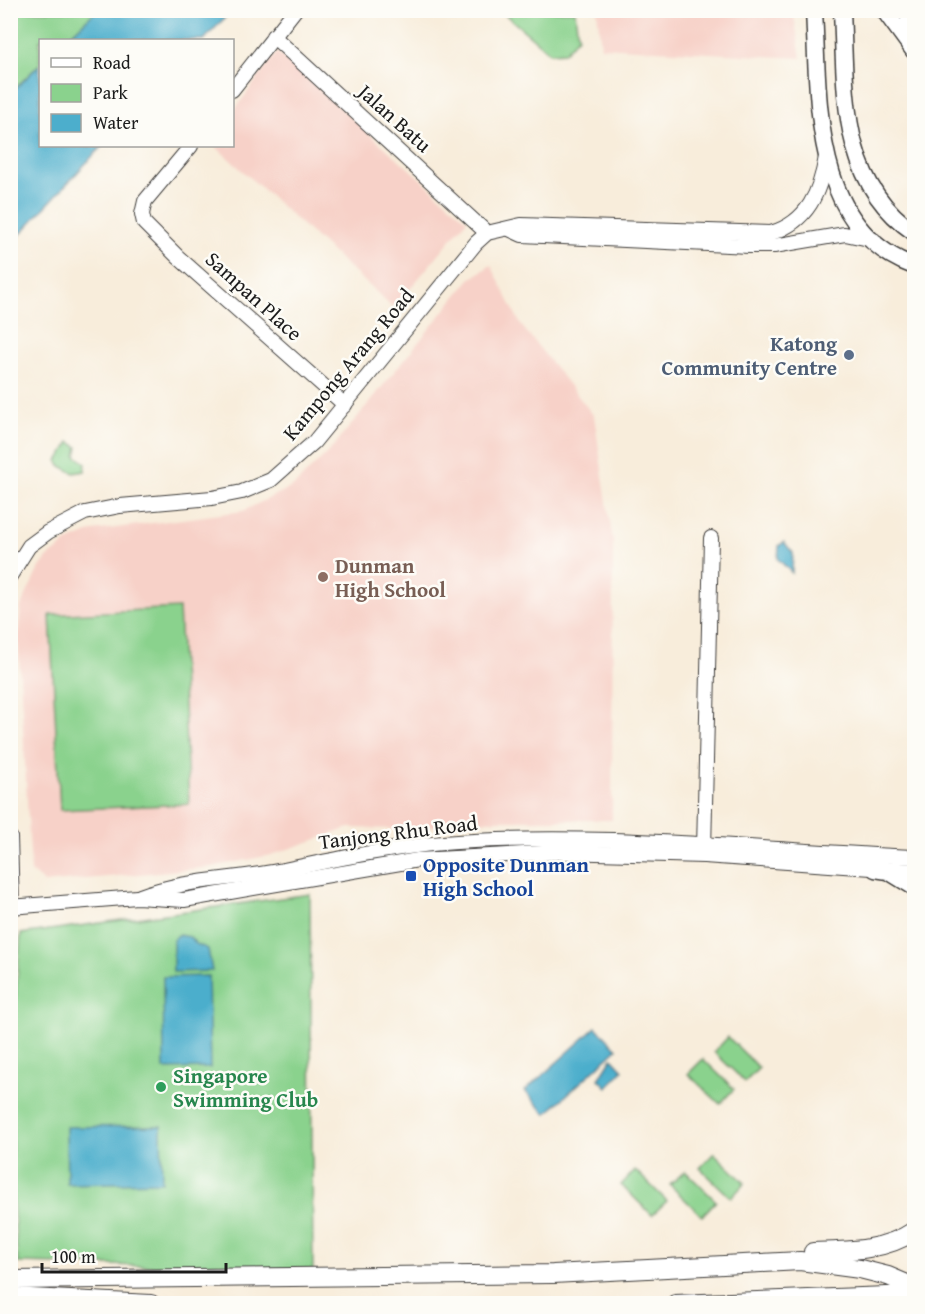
<svg xmlns="http://www.w3.org/2000/svg" width="925" height="1314" font-family="'Gentium Book Plus',serif">
  <style>
    .built { fill: #f7d1c8 }
    .green { fill: #8ad28d; stroke: #537754; stroke-width: 1.5 }
    .water { fill: #4caecc; stroke: #346574; stroke-width: 1.5 }
    .lines { fill: none; stroke-linecap: round; stroke-linejoin: round }
    .minor-casing { stroke: #3d3b39; stroke-width: 16 }
    .major-casing { stroke: #3d3b39; stroke-width: 19 }
    .highway-casing { stroke: #3d3b39; stroke-width: 20 }
    .minor { stroke: #fff; stroke-width: 14 }
    .major { stroke: #fff; stroke-width: 16 }
    .highway { stroke: #fff; stroke-width: 18 }
    .service-dot { fill: #5c6f8a; stroke: #fdfcf7; stroke-width: 2 }
    .education-dot { fill: #8d6e63; stroke: #fdfcf7; stroke-width: 2 }
    .transit-dot { fill: #1a4fb4; stroke: #fdfcf7; stroke-width: 2 }
    .leisure-dot { fill: #2e9e5b; stroke: #fdfcf7; stroke-width: 2 }
    .labels { text-anchor: middle; dominant-baseline: central; stroke-width: 5; stroke-linejoin: round; paint-order: stroke }
    .street-label { font-size: 21px; fill: #1c1c1c; stroke: #fdfcf7 }
    .service-label { font-size: 21px; font-weight: bold; fill: #4e5e75; stroke: #fdfcf7; text-anchor: end }
    .education-label { font-size: 21px; font-weight: bold; fill: #785e54; stroke: #fdfcf7; text-anchor: start }
    .transit-label { font-size: 21px; font-weight: bold; fill: #164399; stroke: #fdfcf7; text-anchor: start }
    .leisure-label { font-size: 21px; font-weight: bold; fill: #27864d; stroke: #fdfcf7; text-anchor: start }
  </style>
  <rect width="100%" height="100%" fill="#fdfcf7"/>
  <filter id="ink" filterUnits="userSpaceOnUse"><feTurbulence type="fractalNoise" baseFrequency=".0167" numOctaves="2"/><feDisplacementMap in="SourceGraphic" scale="12" xChannelSelector="R" yChannelSelector="G"/><feConvolveMatrix kernelMatrix="1 2 1 2 8 2 1 2 1" color-interpolation-filters="sRGB"/></filter>
  <filter id="wash" filterUnits="userSpaceOnUse"><feTurbulence type="fractalNoise" baseFrequency=".008" numOctaves="4" result="noise"/><feDisplacementMap in="SourceGraphic" scale="24" xChannelSelector="R" yChannelSelector="G"/><feGaussianBlur stdDeviation="1.35" result="paint"/><feColorMatrix in="noise" values="0 0 0 0 0 0 0 0 0 0 0 0 0 0 0 0 0 1.4 0 .05"/><feComposite in="paint" operator="in"/></filter>
  <g filter="url(#wash)">
    <rect width="100%" height="100%" fill="#f8eddb"/>
    <!-- built -->
    <g class="built">
      <polygon points="597,11 793,11 801,58 601,47"/>
      <polygon points="277,52 467,220 394,308 215,146 232,146 233,112"/>
      <polygon points="491,265 521,325 594,416 613,542 612,820 497,820 405,829 349,828 271,855 212,867 44,883 31,872 18,637 21,606 38,570 47,558 68,542 93,531 243,511 294,486 333,447 470,279"/>
    </g>
    <!-- green -->
    <g class="green">
      <polygon points="11,11 96,11 65,40 40,40 40,64 11,92"/>
      <polygon points="501,11 575,11 578,37 565,52 550,53"/>
      <polygon points="70,442 78,447 76,456 86,463 85,471 74,473 59,465 58,461"/>
      <polygon points="179,608 189,804 60,810 50,615"/>
      <polygon points="310,894 313,1270 18,1263 13,1201 10,1059 21,934"/>
      <polygon points="728,1037 759,1068 745,1082 714,1052"/>
      <polygon points="703,1059 734,1089 720,1104 688,1074"/>
      <polygon points="714,1153 745,1183 731,1198 700,1168"/>
      <polygon points="635,1170 667,1201 652,1215 621,1185"/>
      <polygon points="685,1171 716,1201 702,1216 670,1185"/>
    </g>
    <!-- water -->
    <g class="water">
      <polygon points="96,11 96,10 231,11 204,40 65,40"/>
      <polygon points="40,64 40,146 102,146 11,244 11,93"/>
      <polygon points="784,542 793,553 792,573 778,559 779,546"/>
      <polygon points="178,935 190,937 196,944 208,949 212,971 173,972 173,940"/>
      <polygon points="208,976 210,1068 164,1069 163,977"/>
      <polygon points="596,1027 617,1049 546,1114 525,1091"/>
      <polygon points="612,1058 623,1070 607,1087 599,1079"/>
      <polygon points="161,1126 162,1182 67,1184 66,1127"/>
    </g>
  </g>
  <g filter="url(#ink)">
    <g class="lines">
      <!-- minor casing -->
      <g class="minor-casing">
        <g id="minor">
          <polyline points="901,33 914,10"/>
          <polyline points="273,36 487,233"/>
          <polyline points="232,90 295,10"/>
          <polyline points="191,146 145,201 142,214 144,223 178,257 345,405"/>
          <polyline points="509,229 522,235 749,246 774,246 845,234 874,240"/>
          <path d="M10,576L29,546L48,532L85,513L120,506L212,498L242,492L271,480L314,442L476,243L487,233L521,225L771,233C808,222 820,192 826,157"/>
          <polyline points="10,837 12,907"/>
          <polyline points="704,850 711,538"/>
          <path d="M140,896C183,880 228,880 273,872C329,861 386,848 443,843C601,831 757,850 914,857"/>
          <polyline points="10,907 137,897 184,900 418,860 561,852 704,856 914,871"/>
        </g>
      </g>
      <!-- major casing -->
      <g class="major-casing">
        <g id="major">
          <path d="M814,10C819,99 811,229 914,266"/>
          <path d="M842,10C846,91 839,182 914,232"/>
          <polyline points="884,10 914,51"/>
          <polyline points="875,869 888,871 914,887"/>
        </g>
      </g>
      <!-- highway casing -->
      <g class="highway-casing">
        <g id="highway">
          <path d="M813,1252C847,1251 885,1251 914,1231"/>
          <polyline points="10,1280 553,1274 800,1261 860,1269 888,1276 914,1287"/>
          <polyline points="10,1297 151,1304"/>
          <polyline points="675,1304 914,1295"/>
        </g>
      </g>
      <!-- minor -->
      <use href="#minor" class="minor"/>
      <!-- major -->
      <use href="#major" class="major"/>
      <!-- highway -->
      <use href="#highway" class="highway"/>
    </g>
  </g>
  <!-- markers -->
  <circle class="service-dot" cx="849" cy="355" r="6"/>
  <circle class="education-dot" cx="323" cy="577" r="6"/>
  <rect class="transit-dot" x="405" y="870" width="12" height="12" rx="3"/>
  <circle class="leisure-dot" cx="161" cy="1087" r="6"/>
  <g class="labels">
    <!-- street labels -->
    <g class="street-label">
      <text transform="translate(395 118) rotate(42)">Jalan Batu</text>
      <text transform="translate(254 296) rotate(42)">Sampan Place</text>
      <text transform="translate(348 364) rotate(-50)">Kampong Arang Road</text>
      <text transform="translate(398 832) rotate(-7)">Tanjong Rhu Road</text>
    </g>
    <!-- service labels -->
    <g class="service-label">
      <text x="837" y="343">Katong<tspan x="837" dy="24">Community Centre</tspan></text>
    </g>
    <!-- education labels -->
    <g class="education-label">
      <text x="335" y="565">Dunman<tspan x="335" dy="24">High School</tspan></text>
    </g>
    <!-- transit labels -->
    <g class="transit-label">
      <text x="423" y="864">Opposite Dunman<tspan x="423" dy="24">High School</tspan></text>
    </g>
    <!-- leisure labels -->
    <g class="leisure-label">
      <text x="173" y="1075">Singapore<tspan x="173" dy="24">Swimming Club</tspan></text>
    </g>
  </g>
  <!-- margin -->
  <rect width="925" height="1314" fill="none" stroke="#fdfcf7" stroke-width="36"/>
  <!-- legend -->
  <rect x="39" y="39" width="195" height="108" fill="#fdfcf7" stroke="#a3a29f" stroke-width="1.5"/>
  <rect x="51" y="58" width="30" height="9" fill="#ffffff" stroke="#a3a29f" stroke-width="1.5"/>
  <text x="93" y="69" font-size="18" fill="#1c1c1c">Road</text>
  <rect x="51" y="84" width="30" height="18" fill="#8ad28d" stroke="#a3a29f" stroke-width="1.5"/>
  <text x="93" y="99" font-size="18" fill="#1c1c1c">Park</text>
  <rect x="51" y="114" width="30" height="18" fill="#4caecc" stroke="#a3a29f" stroke-width="1.5"/>
  <text x="93" y="129" font-size="18" fill="#1c1c1c">Water</text>
  <!-- scale -->
  <path d="M42 1263v9h184v-9" fill="none" stroke="#1c1c1c" stroke-width="3"/>
  <text x="51" y="1263" font-size="18" fill="#1c1c1c" stroke="#fdfcf7" stroke-width="4.5" paint-order="stroke">100 m</text>
</svg>
